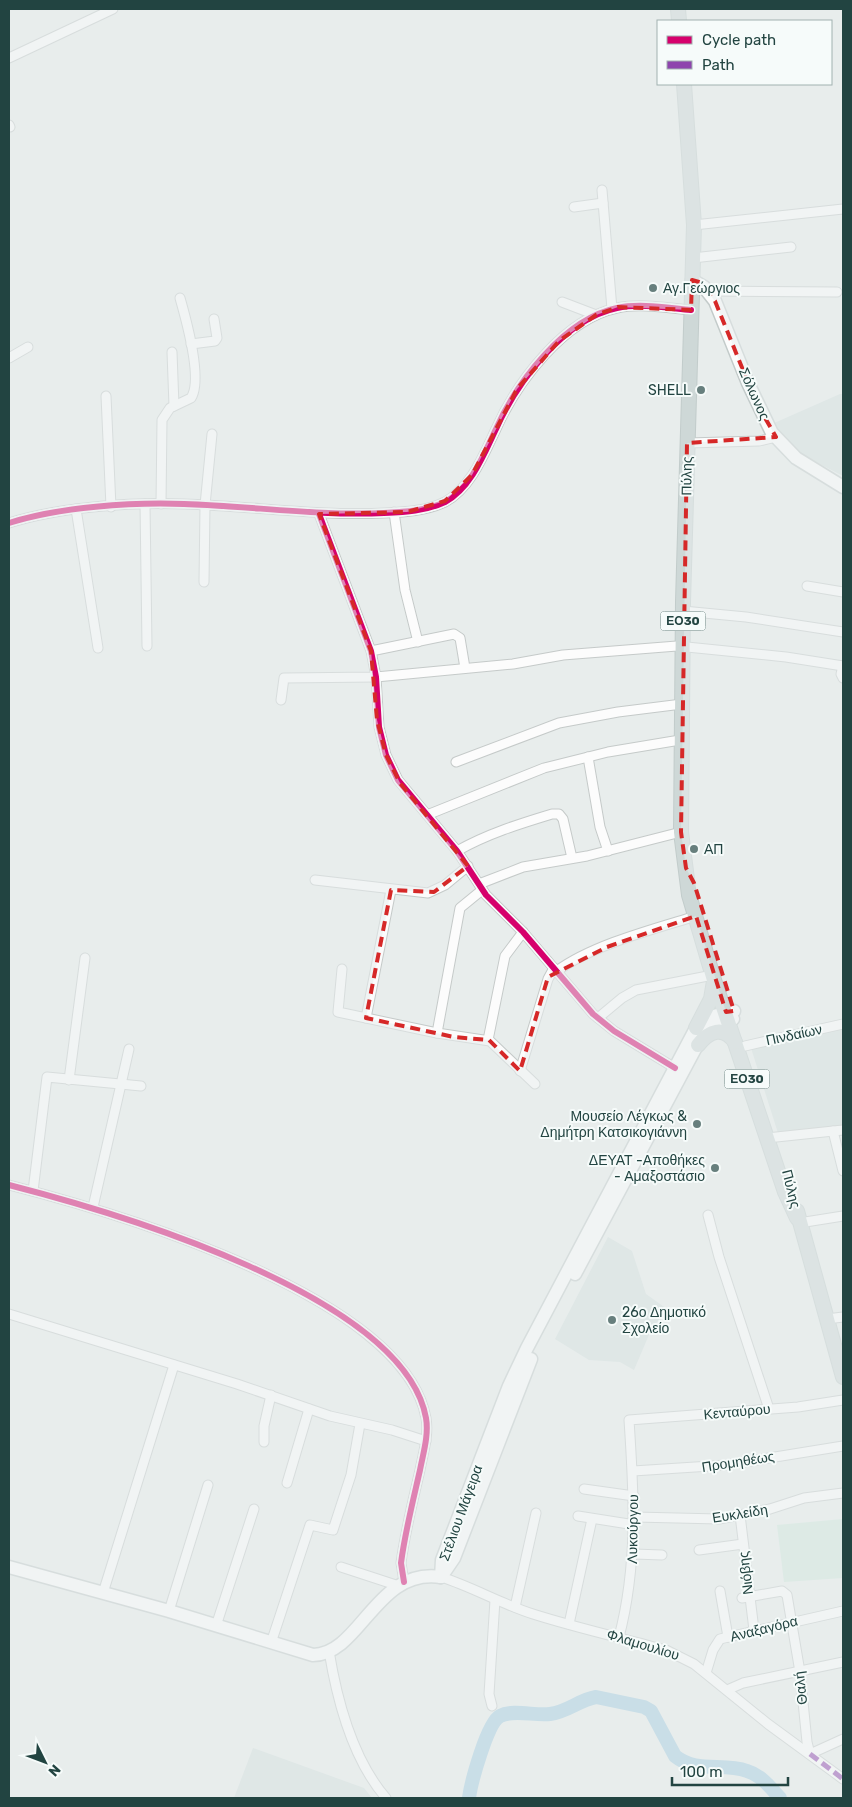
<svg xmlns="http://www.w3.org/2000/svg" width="852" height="1807" font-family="Rubik,sans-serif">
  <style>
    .built { fill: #d5e0dd }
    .green { fill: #d0e7db }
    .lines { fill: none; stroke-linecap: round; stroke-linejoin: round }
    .river { stroke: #a5ccdf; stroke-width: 14 }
    .street-casing { stroke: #c5cac9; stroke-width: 11 }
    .secondary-casing { stroke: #c3cbca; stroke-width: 15 }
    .primary-casing { stroke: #c2cccb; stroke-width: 16 }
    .street { stroke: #fcfcfc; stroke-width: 9 }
    .secondary { stroke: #fcfcfc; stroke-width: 12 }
    .primary { stroke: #ced8d7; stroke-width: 14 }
    .quiet { stroke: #8e44ad; stroke-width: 5; stroke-dasharray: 10 5; stroke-linecap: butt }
    .cycleway-casing { stroke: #f6fbfa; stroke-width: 9 }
    .cycleway { stroke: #d6006c; stroke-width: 6 }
    .marked { fill: none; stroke: #d62828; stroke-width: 4; stroke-dasharray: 10 6; stroke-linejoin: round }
    .poi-dot { fill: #677f7d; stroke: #f6fbfa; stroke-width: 2 }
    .labels { text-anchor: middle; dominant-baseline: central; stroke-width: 4; stroke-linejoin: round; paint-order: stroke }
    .shield { fill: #f6fbfa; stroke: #627b78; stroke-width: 1 }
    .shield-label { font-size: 12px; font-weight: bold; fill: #224441 }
    .poi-label { font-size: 14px; fill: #224441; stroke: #f6fbfa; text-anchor: start }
    .street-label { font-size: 14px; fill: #224441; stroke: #f6fbfa }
  </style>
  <rect width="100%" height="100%" fill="#e8edec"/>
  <!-- built -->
  <g class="built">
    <polygon points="840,394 843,394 843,476 795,451 772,424"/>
    <polygon points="843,1028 843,1127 778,1133 751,1048"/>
    <polygon points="608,1237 632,1251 646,1294 667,1309 651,1330 634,1370 620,1362 589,1360 555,1339"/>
    <polygon points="253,1748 364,1788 372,1798 234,1798"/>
  </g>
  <!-- green -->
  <polygon class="green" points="843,1519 843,1578 784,1582 777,1525"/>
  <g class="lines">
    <!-- river -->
    <path class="river" d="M469,1798C471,1783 487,1723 500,1716C513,1709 535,1716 550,1714C567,1712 579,1700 596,1697L644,1707L651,1711L675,1756C697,1774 723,1762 747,1771C761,1775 771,1788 780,1798"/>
    <!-- street casing -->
    <g class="street-casing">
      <g id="street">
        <polyline points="9,58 113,9"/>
        <polyline points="9,125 10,127"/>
        <polyline points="602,190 612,309"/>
        <polyline points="574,207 603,203"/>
        <polyline points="694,225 843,209"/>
        <polyline points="693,258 791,247"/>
        <polyline points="709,291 837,292"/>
        <polyline points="562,302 596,315"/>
        <polyline points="191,344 215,341 217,338 214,319"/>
        <polyline points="172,352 174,406"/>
        <polyline points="9,358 28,347"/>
        <polyline points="106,396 111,507"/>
        <polyline points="688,443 759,441 776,437"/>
        <polyline points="145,504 147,646"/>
        <path d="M161,504L162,420L170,408L191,398C203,380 186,319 180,298"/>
        <polyline points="76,509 98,648"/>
        <polyline points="394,512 405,590 418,642"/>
        <polyline points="319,514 371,651 376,677 379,727 386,755 398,780 457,851 486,895 523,932 593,1014 614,1031 675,1068"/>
        <path d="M9,523C59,507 132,502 184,504C251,506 317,516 384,513C405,512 426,511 445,502C471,488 484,454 496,429C517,382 564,319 617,308C640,303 668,308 691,310"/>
        <polyline points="204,582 205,505 212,434"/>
        <polyline points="807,586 843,592"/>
        <polyline points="683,611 746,617 843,632"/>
        <polyline points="371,651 454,634 460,638 465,668"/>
        <polyline points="843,666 841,674 843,678"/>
        <polyline points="281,700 284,678 376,677 513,664 563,655 677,646 786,657 843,666"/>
        <polyline points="588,757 600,827 608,851"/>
        <polyline points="456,762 559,723 618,712 682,704"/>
        <polyline points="427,815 544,768 608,752 680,740"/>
        <path d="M457,851C487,834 519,824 552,814H559L563,819L572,858"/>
        <polyline points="315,880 428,893 445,885 468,866"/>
        <polyline points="479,884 523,867 587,856 681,832"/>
        <polyline points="342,969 338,1012 437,1033 490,1041 535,1084"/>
        <path d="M557,971C592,945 654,929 696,916"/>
        <polyline points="366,1018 391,890"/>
        <polyline points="598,1018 622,998 636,990 713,975"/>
        <polyline points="437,1033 460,908 482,890"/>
        <polyline points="488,1040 505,956 523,932"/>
        <polyline points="745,1046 843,1024"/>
        <polyline points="520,1071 548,979 554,968"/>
        <polyline points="69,1080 85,958"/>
        <polyline points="833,1131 843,1171"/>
        <polyline points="767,1138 843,1130"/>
        <path d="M9,1185C114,1212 404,1296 426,1418C429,1435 423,1454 420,1470C413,1501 405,1532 401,1563L404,1582"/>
        <polyline points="33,1191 47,1077 141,1086"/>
        <polyline points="93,1207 129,1049"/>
        <polyline points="708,1215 719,1257 769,1409"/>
        <polyline points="799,1223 843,1216"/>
        <polyline points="9,1314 237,1384 330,1416 392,1430 426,1441"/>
        <polyline points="827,1319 843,1317"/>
        <polyline points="264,1442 264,1426 271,1395"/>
        <polyline points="633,1471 726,1465 843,1446"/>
        <polyline points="287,1483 309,1409"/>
        <polyline points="584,1489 634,1496"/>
        <polyline points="740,1515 754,1630"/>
        <polyline points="578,1516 635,1525"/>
        <polyline points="635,1517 719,1519 770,1509 804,1498 843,1493"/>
        <polyline points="699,1550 743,1544"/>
        <polyline points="634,1554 662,1555"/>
        <polyline points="341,1567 399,1586"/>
        <path d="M441,1577C473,1587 501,1604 533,1614C577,1628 622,1638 666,1650L694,1664L768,1724L843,1779"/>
        <polyline points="720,1591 728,1637"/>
        <polyline points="103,1593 174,1365"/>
        <polyline points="742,1598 782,1591 787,1595 800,1672 807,1742 810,1754"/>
        <polyline points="515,1607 536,1513"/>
        <polyline points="169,1611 208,1485"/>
        <polyline points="569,1624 592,1519"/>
        <polyline points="216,1626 254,1509"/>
        <path d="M619,1637C638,1564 634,1494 629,1420L798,1407L843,1400"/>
        <polyline points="271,1643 310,1525 333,1530 351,1475 360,1424"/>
        <path d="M329,1651C337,1700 353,1760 386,1798"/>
        <polyline points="706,1673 713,1650 720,1639 843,1611"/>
        <polyline points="727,1690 743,1683 843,1662"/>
        <polyline points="492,1706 489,1694 495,1600"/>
        <polyline points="810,1754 843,1739"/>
      </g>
    </g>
    <!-- secondary casing -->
    <g class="secondary-casing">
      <g id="secondary">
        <polyline points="692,280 704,287 715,301 748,383 772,433 796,458 843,487"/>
        <polyline points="575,1274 703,1034 714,1024 733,1019"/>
        <path d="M9,1567L169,1611L313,1655C361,1654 376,1567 441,1577"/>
        <polyline points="441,1577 442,1560 509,1386 527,1348 696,1028 709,1017 734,1011"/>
        <polyline points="441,1577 454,1558 531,1359"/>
      </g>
    </g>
    <!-- primary casing -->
    <g class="primary-casing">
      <g id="primary">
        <polyline points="678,9 679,21"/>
        <polyline points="684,84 694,225 683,602 681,832 689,895 714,980 785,1192 797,1218"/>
        <polyline points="696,1028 711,999 714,981"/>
        <path d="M698,1045C709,1031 723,1025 735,1042"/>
        <polyline points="797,1211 843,1377"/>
      </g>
    </g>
    <!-- street -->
    <use href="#street" class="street"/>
    <!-- secondary -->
    <use href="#secondary" class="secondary"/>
    <!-- primary -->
    <use href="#primary" class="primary"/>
    <!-- quiet -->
    <polyline class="quiet" points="810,1754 843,1779"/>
    <!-- cycleway casing -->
    <g class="cycleway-casing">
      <g id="cycleway">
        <polyline points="319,514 371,651 376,677 379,727 386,755 398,780 457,851 486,895 523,932 593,1014 614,1031 675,1068"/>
        <path d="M9,523C59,507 132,502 184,504C251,506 317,516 384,513C405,512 426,511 445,502C471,488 484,454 496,429C517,382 564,319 617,308C640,303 668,308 691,310"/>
        <path d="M9,1185C114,1212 404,1296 426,1418C429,1435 423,1454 420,1470C413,1501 405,1532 401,1563L404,1582"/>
      </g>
    </g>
    <!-- cycleway -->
    <use href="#cycleway" class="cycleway"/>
  </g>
  <!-- marked area -->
  <path d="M0 0H852V1807H0ZM692,280L699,282L715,301L756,402L776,437L687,443L681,832L686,868L694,883L734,1011L726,1012L696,916L607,947L548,977L520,1071L489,1040L454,1037L366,1018L391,890L434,892L468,866L400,783L386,755L377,720L371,651L319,514L407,512L445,501L472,475L517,389L559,341L596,315L618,307L691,310Z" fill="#e8edec" fill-opacity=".55" fill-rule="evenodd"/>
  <path class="marked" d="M692,280L699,282L715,301L756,402L776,437L687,443L681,832L686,868L694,883L734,1011L726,1012L696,916L607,947L548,977L520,1071L489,1040L454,1037L366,1018L391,890L434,892L468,866L400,783L386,755L377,720L371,651L319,514L407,512L445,501L472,475L517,389L559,341L596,315L618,307L691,310Z"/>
  <!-- markers -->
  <g class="poi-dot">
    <circle cx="653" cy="288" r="5"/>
    <circle cx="701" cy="390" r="5"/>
    <circle cx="694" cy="849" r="5"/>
    <circle cx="697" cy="1124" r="5"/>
    <circle cx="715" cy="1168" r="5"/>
    <circle cx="612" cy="1320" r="5"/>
  </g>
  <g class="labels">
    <!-- shield labels -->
    <g class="shield">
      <rect x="660.5" y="611.5" width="45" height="19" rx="4"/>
      <rect x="724.5" y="1069.5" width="45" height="19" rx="4"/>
    </g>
    <g class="shield-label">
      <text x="683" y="621">ΕΟ30</text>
      <text x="747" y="1079">ΕΟ30</text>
    </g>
    <!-- poi labels -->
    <g class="poi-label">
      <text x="663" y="288">Αγ.Γεώργιος</text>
      <text x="691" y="390" text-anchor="end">SHELL</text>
      <text x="704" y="849">ΑΠ</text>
      <text x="687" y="1116" text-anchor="end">Μουσείο Λέγκως &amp;<tspan x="687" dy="16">Δημήτρη Κατσικογιάννη</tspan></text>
      <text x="705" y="1160" text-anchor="end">ΔΕΥΑΤ -Αποθήκες<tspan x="705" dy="16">- Αμαξοστάσιο</tspan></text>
      <text x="622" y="1312">26ο Δημοτικό<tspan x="622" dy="16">Σχολείο</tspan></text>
    </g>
    <!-- street labels -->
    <g class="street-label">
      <text transform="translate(754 394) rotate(66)">Σόλωνος</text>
      <text transform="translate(687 476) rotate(-89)">Πύλης</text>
      <text transform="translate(794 1035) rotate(-12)">Πινδαίων</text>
      <text transform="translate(791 1189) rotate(76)">Πύλης</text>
      <text transform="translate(737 1412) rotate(-5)">Κενταύρου</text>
      <text transform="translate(738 1462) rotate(-9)">Προμηθέως</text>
      <text transform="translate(461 1513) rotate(-70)">Στέλιου Μάγειρα</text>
      <text transform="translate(740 1514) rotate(-9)">Ευκλείδη</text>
      <text transform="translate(633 1529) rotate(-89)">Λυκούργου</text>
      <text transform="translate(746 1573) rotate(-97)">Νιόβης</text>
      <text transform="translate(764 1629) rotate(-14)">Αναξαγόρα</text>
      <text transform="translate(643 1645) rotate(17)">Φλαμουλίου</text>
      <text transform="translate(801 1688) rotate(-96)">Θαλή</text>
    </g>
  </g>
  <!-- border -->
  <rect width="852" height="1807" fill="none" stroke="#224441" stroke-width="20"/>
  <!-- legend -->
  <rect x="657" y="20" width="175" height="65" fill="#f6fbfa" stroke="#a1b2b0"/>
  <rect x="667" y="36" width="25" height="8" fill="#d6006c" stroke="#a1b2b0"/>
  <text x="702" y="45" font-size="15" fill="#224441">Cycle path</text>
  <rect x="667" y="61" width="25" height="8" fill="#8e44ad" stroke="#a1b2b0"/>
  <text x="702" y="70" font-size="15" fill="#224441">Path</text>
  <!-- north arrow -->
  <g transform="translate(45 1762) rotate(132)" stroke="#f6fbfa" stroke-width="4" paint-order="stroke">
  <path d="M0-4L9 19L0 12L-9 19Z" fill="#224441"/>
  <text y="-8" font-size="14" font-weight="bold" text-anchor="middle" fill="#224441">N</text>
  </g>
  <!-- scale -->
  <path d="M672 1777v8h116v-8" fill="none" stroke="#224441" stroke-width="2.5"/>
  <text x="680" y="1777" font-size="15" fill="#224441" stroke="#f6fbfa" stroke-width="4" paint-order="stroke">100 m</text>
</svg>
